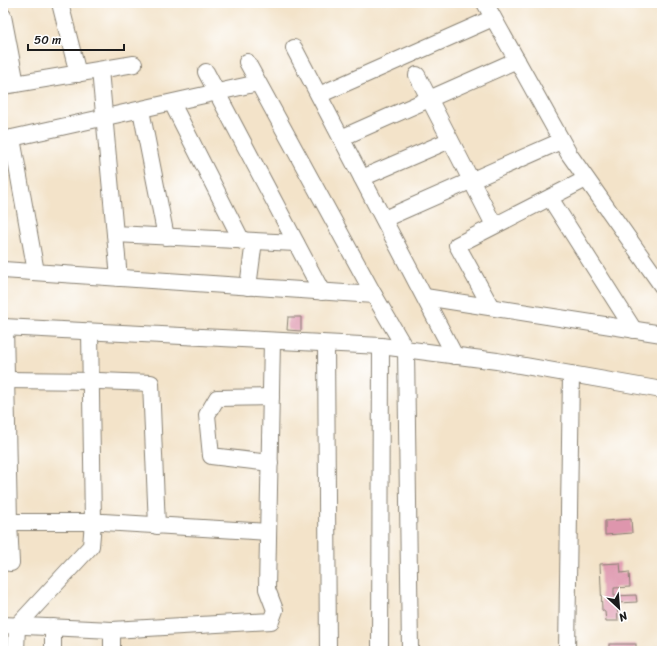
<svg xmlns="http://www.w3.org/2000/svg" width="665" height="654" font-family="Sriracha,sans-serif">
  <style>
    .building { fill: #de96ad }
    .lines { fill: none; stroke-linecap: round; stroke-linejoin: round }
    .minor-casing { stroke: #888072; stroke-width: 18 }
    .minor { stroke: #fff; stroke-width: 16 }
  </style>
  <rect width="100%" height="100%" fill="#fff"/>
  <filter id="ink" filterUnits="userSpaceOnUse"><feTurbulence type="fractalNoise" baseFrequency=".025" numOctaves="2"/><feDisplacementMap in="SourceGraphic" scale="8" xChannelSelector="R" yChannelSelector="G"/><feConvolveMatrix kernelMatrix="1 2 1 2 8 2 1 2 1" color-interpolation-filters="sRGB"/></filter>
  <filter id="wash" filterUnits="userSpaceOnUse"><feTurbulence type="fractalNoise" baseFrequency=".012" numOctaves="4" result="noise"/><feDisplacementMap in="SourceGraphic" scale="16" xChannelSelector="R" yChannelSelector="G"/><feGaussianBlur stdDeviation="0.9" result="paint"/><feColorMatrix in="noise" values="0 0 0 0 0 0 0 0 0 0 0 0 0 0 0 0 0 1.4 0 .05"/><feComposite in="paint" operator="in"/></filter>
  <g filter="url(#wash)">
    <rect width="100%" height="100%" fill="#f3e3c9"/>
    <g id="blocks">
      <!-- building -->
      <g class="building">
        <polygon points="288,317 301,317 301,331 287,330"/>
        <polygon points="631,519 632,533 605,535 605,521"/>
        <polygon points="620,563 621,573 629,572 630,587 614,588 614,596 636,595 637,602 617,603 618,621 606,621 605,612 602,610 600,564"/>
        <rect x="609" y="644" width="27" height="7"/>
      </g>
    </g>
  </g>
  <g filter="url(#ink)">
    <use href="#blocks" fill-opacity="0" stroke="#888072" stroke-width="1"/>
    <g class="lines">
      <!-- minor casing -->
      <g class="minor-casing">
        <g id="minor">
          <polyline points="60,3 78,74"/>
          <polyline points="485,3 569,154 662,286"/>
          <polyline points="3,16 16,84"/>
          <polyline points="294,48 455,356"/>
          <polyline points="247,62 374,295 406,350 410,651"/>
          <polyline points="100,70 119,278"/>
          <polyline points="206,72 322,292"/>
          <polyline points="417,75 494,225"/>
          <polyline points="3,86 134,64"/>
          <polyline points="319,95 493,18"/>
          <polyline points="172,103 242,241"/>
          <polyline points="141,110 166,237"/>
          <polyline points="12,138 36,272"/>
          <polyline points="341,138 517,60"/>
          <polyline points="3,140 258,83"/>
          <polyline points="362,178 450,140"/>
          <polyline points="550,198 634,330"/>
          <polyline points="384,219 561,141"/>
          <polyline points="115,234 296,243"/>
          <polyline points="3,270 374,295"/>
          <polyline points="248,287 254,241"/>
          <polyline points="425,297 662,334"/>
          <polyline points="491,307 457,245 586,179"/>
          <polyline points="3,327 381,346 497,361 662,390"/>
          <polyline points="326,344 328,651"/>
          <polyline points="3,380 99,381 151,383 157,526"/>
          <polyline points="270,463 211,456 207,415 217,398 271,397"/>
          <polyline points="3,522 103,522 268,532"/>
          <polyline points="3,562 11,563 9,522 5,327"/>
          <polyline points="3,625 112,630 271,621 275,610 267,589 272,341"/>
          <polyline points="53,627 53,651"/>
          <polyline points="16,651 17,626 91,546 93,522 90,332"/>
          <polyline points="112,651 112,630"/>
          <polyline points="380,651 381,346"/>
          <polyline points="567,651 571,374"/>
        </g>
      </g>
      <!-- minor -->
      <use href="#minor" class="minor"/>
    </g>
  </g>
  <!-- margin -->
  <rect width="665" height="654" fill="none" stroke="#fff" stroke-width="16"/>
  <!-- north arrow -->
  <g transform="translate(619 608) rotate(154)" stroke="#ffffff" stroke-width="3" paint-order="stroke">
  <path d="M0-3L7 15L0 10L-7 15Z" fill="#1c1c1c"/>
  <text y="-6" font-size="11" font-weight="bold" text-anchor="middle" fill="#1c1c1c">N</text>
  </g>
  <!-- scale -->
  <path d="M28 44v6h96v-6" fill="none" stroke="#1c1c1c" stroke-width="2"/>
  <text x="34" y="44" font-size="12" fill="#1c1c1c" stroke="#ffffff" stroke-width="3" paint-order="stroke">50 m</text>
</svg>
